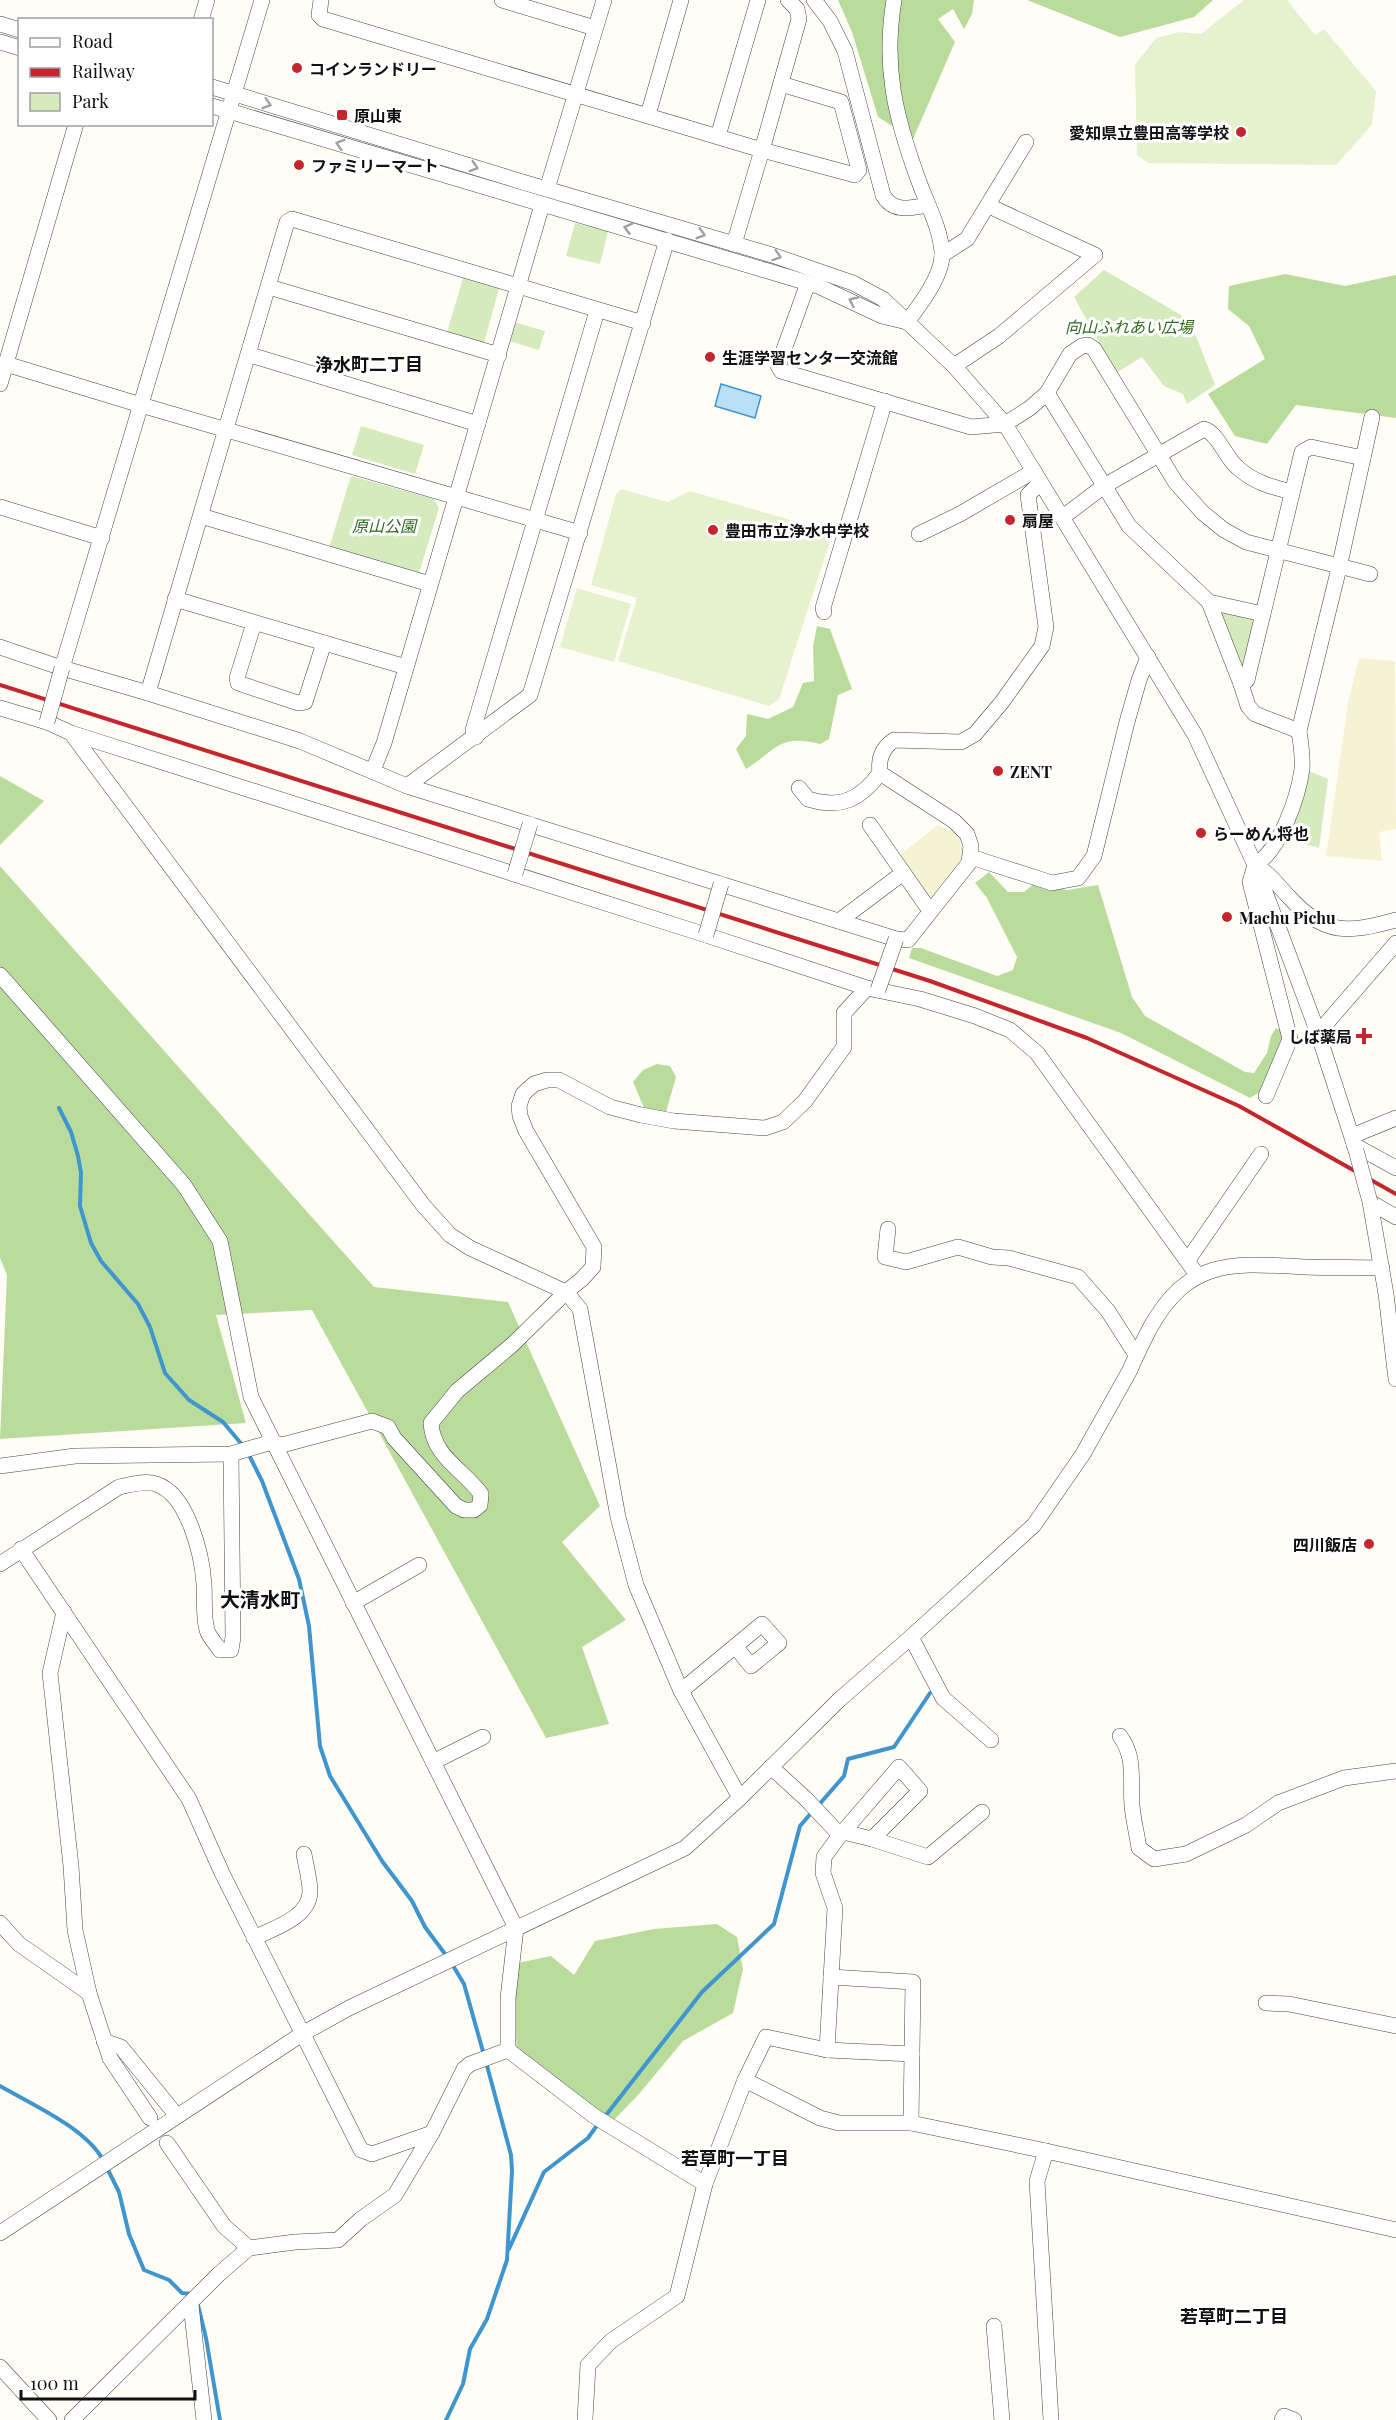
<svg xmlns="http://www.w3.org/2000/svg" width="1396" height="2420" font-family="'Playfair Display','Noto Sans JP',serif">
  <style>
    .farmland { fill: #f6f3d4 }
    .green { fill: #d5ebbd }
    .forest { fill: #b9dc9c }
    .pitch { fill: #e6f2cf }
    .water { fill: #b9e0f7; stroke: #3f96cf; stroke-width: 1.5 }
    .lines { fill: none; stroke-linecap: round; stroke-linejoin: round }
    .stream { stroke: #3f96cf; stroke-width: 4 }
    .minor-casing { stroke: #444; stroke-width: 16 }
    .minor { stroke: #fff; stroke-width: 15 }
    .rail { stroke: #c4262e; stroke-width: 4 }
    .minor-bridge-casing { stroke: #444; stroke-width: 16; stroke-linecap: butt }
    .minor-bridge { stroke: #fff; stroke-width: 15 }
    .oneway { stroke: #a0a0a0 }
    .poi-dot { fill: #c4262e; stroke: #fff; stroke-width: 2 }
    .labels { text-anchor: middle; dominant-baseline: central; stroke-width: 6; stroke-linejoin: round; paint-order: stroke }
    .poi-label { font-size: 16px; font-weight: bold; fill: #111; stroke: #fff; text-anchor: start }
    .park-label { font-size: 16px; font-style: italic; fill: #2f6b1f; stroke: #fff }
    .neighbourhood-label { font-size: 18px; font-weight: bold; fill: #111; stroke: #fff }
    .quarter-label { font-size: 20px; font-weight: bold; fill: #111; stroke: #fff }
  </style>
  <rect width="100%" height="100%" fill="#fffdf5"/>
  <!-- farmland -->
  <g class="farmland">
    <polygon points="1359,658 1395,661 1396,829 1379,832 1382,861 1326,856 1348,703"/>
    <polygon points="938,825 956,834 962,846 963,857 928,901 900,862 900,855"/>
  </g>
  <!-- green -->
  <g class="green">
    <polygon points="575,223 608,231 600,264 566,256"/>
    <polygon points="1104,270 1181,315 1194,331 1215,385 1187,404 1183,394 1164,386 1142,357 1116,373 1074,297"/>
    <polygon points="464,275 500,285 484,343 447,332"/>
    <polygon points="514,322 545,331 539,350 509,341"/>
    <polygon points="361,426 424,445 415,474 352,455"/>
    <polygon points="351,476 434,499 439,508 419,573 329,548"/>
    <polygon points="1216,610 1257,619 1242,668"/>
    <polygon points="1307,770 1328,779 1319,848 1285,838"/>
  </g>
  <!-- forest -->
  <g class="forest">
    <polygon points="838,0 974,0 972,14 964,29 953,9 938,19 955,42 913,139 878,117 852,32"/>
    <polygon points="1027,0 1213,0 1194,17 1120,37"/>
    <polygon points="1285,274 1345,286 1396,275 1396,418 1296,405 1267,444 1235,436 1208,394 1265,359 1249,326 1228,309 1229,286"/>
    <path d="M817,626L830,629L852,689L838,695L829,739L820,744C779,734 777,749 746,769L736,749L746,736L747,714L768,719L793,707L803,683L814,681L813,646Z"/>
    <polygon points="0,776 44,801 0,845"/>
    <polygon points="0,866 374,1287 508,1302 600,1506 562,1542 626,1620 582,1647 609,1724 546,1738 312,1310 216,1315 246,1423 0,1439 7,1275 0,1258"/>
    <polygon points="989,872 1008,892 1024,892 1035,883 1067,890 1098,885 1132,997 1145,1016 1245,1072 1254,1073 1267,1053 1271,1036 1276,1028 1284,1032 1283,1042 1263,1090 1250,1098 1121,1033 909,958 912,948 921,948 997,976 1013,970 1017,957 987,898 975,883"/>
    <polygon points="657,1064 670,1066 676,1077 666,1112 645,1110 633,1082 643,1070"/>
    <polygon points="717,1924 737,1937 743,1969 733,2013 683,2041 639,2094 614,2120 517,2057 514,1994 518,1963 551,1956 574,1975 595,1941 654,1929"/>
  </g>
  <!-- pitch -->
  <g class="pitch">
    <polygon points="1244,0 1287,0 1315,35 1324,29 1376,91 1372,125 1336,165 1148,163 1137,155 1135,65 1156,38 1180,32 1201,34"/>
    <polygon points="621,489 668,502 690,491 833,532 779,699 769,706 618,661 637,598 591,585 616,494"/>
    <polygon points="577,588 631,604 614,662 560,647"/>
  </g>
  <!-- water -->
  <polygon class="water" points="721,384 761,396 755,418 715,406"/>
  <g class="lines">
    <!-- stream -->
    <g class="stream">
      <polyline points="59,1108 71,1132 78,1156 81,1173 80,1206 91,1243 101,1261 138,1304 150,1327 165,1373 189,1400 223,1422 244,1447"/>
      <polyline points="248,1453 262,1481 299,1579 309,1626 320,1746 330,1776 382,1861 412,1901 425,1927 448,1958"/>
      <polyline points="817,1807 844,1776 848,1759 894,1747 930,1693"/>
      <polyline points="452,1964 464,1984 484,2055"/>
      <path d="M0,2086C31,2104 88,2129 104,2162"/>
      <polyline points="603,2119 702,1992 774,1924 800,1826 812,1812"/>
      <polyline points="107,2168 119,2192 129,2234 144,2270 169,2280 182,2293 191,2294"/>
      <polyline points="509,2249 544,2172 588,2138 598,2124"/>
      <polyline points="197,2301 206,2338 220,2420"/>
      <polyline points="446,2420 463,2384 470,2349 487,2319 507,2260 512,2171 511,2155 486,2062"/>
    </g>
    <!-- minor casing -->
    <g class="minor-casing">
      <g id="minor">
        <polyline points="321,0 319,15 323,19 762,150 734,244"/>
        <polyline points="502,0 595,28"/>
        <path d="M814,0L830,21L845,51L883,195C893,213 910,208 927,205"/>
        <path d="M894,0C883,67 895,116 918,179C926,202 941,229 942,253C943,275 920,305 907,322"/>
        <polyline points="201,20 207,0"/>
        <polyline points="0,24 20,30"/>
        <polyline points="0,42 20,48"/>
        <polyline points="781,84 841,102 859,170 855,175 762,150 799,19 797,9 788,0"/>
        <polyline points="212,87 529,184 772,255 853,283 883,299 954,366 1005,424 1195,735 1255,865 1318,1033 1356,1150"/>
        <polyline points="212,106 768,271 818,286 882,316 907,322"/>
        <polyline points="648,115 681,0"/>
        <polyline points="718,136 758,0"/>
        <polyline points="547,189 604,0"/>
        <polyline points="942,255 967,239 1026,142"/>
        <polyline points="808,283 778,366 781,371 971,427 1005,424 1030,408 1047,393 1070,354 1082,346 1088,345 1094,349 1176,483 1203,513 1224,530 1246,542 1370,574"/>
        <polyline points="269,287 499,355"/>
        <polyline points="250,355 478,424"/>
        <polyline points="6,364 141,405 580,533"/>
        <polyline points="954,366 999,336 1095,255 989,206"/>
        <polyline points="0,384 76,124"/>
        <polyline points="1047,393 1129,526 1209,602 1263,614"/>
        <polyline points="0,507 102,538"/>
        <polyline points="201,516 430,584"/>
        <path d="M1063,517L1104,486L1204,429C1218,433 1225,457 1237,467C1253,482 1271,487 1292,492"/>
        <polyline points="919,534 960,514 1034,471"/>
        <polyline points="175,599 406,667"/>
        <polyline points="1209,602 1241,684"/>
        <polyline points="824,612 823,608 885,401"/>
        <polyline points="254,623 237,678 238,683 298,703 305,702 324,643"/>
        <path d="M0,647L62,668L148,693L300,741L407,786L896,939L908,940L969,863L971,846L967,834L954,821L880,773C878,759 882,748 894,740L961,742L975,734L1002,702L1042,646L1046,627L1028,495L1040,483"/>
        <polyline points="62,668 262,0"/>
        <polyline points="148,693 287,222 292,219 643,323"/>
        <polyline points="0,708 47,722 71,733 706,935 867,988 920,999 975,1016 1010,1030 1037,1053 1198,1276"/>
        <polyline points="1299,731 1255,714 1248,706 1241,684 1247,680 1302,452 1311,447 1363,458"/>
        <polyline points="71,733 423,1205 450,1235 470,1248 566,1292 580,1309 618,1517 636,1585 681,1691 740,1798"/>
        <polyline points="476,737 473,730 597,311"/>
        <polyline points="373,770 384,743 542,205"/>
        <polyline points="407,786 530,695 667,240"/>
        <path d="M799,788L808,799C840,809 860,800 880,773"/>
        <polyline points="870,825 930,911"/>
        <polyline points="971,857 1052,883 1078,878 1094,856 1127,722 1139,680 1148,657"/>
        <path d="M1255,865C1269,873 1278,885 1289,897C1324,936 1349,933 1396,920"/>
        <polyline points="839,921 903,873"/>
        <polyline points="0,975 184,1185 220,1241 251,1397 516,1928 508,1998 508,2050"/>
        <polyline points="1318,1033 1396,943"/>
        <path d="M1266,1096L1290,1039L1250,882L1255,865C1280,850 1298,798 1302,769C1303,756 1301,744 1299,731L1339,568L1372,417"/>
        <polyline points="1352,1136 1396,1118"/>
        <polyline points="1354,1145 1396,1168"/>
        <polyline points="1370,1202 1386,1294 1396,1379"/>
        <polyline points="1370,1202 1396,1217"/>
        <polyline points="888,1229 885,1257 906,1262 958,1247 992,1257 1009,1258 1078,1277 1108,1311 1136,1355"/>
        <polyline points="1188,1260 1261,1154"/>
        <path d="M0,1466L75,1456L231,1454L272,1442L282,1445L372,1421L388,1427L394,1438L456,1506L464,1510H474L480,1505L481,1494C463,1469 433,1457 431,1423L457,1391L512,1345L566,1292L582,1279L593,1267L594,1247L526,1131L520,1116L519,1106L523,1094L534,1084L547,1080H559L610,1107L641,1115L674,1121L765,1128L783,1122L805,1101L844,1047V1013L867,988"/>
        <polyline points="21,1549 189,1799 222,1873 361,2150 372,2154 432,2133"/>
        <path d="M0,1564L119,1487C130,1485 146,1480 156,1484C188,1494 202,1555 204,1584C205,1599 203,1616 207,1630C209,1637 216,1644 220,1650H231L233,1637L231,1454"/>
        <polyline points="353,1603 419,1565"/>
        <polyline points="64,1612 50,1673 71,1866 75,1930 89,1993 110,2058 150,2118"/>
        <polyline points="911,1637 943,1698 991,1740"/>
        <polyline points="681,1691 762,1624 779,1643 751,1666 735,1646"/>
        <path d="M1120,1736C1136,1758 1130,1780 1132,1805C1133,1819 1137,1834 1139,1848L1154,1859L1186,1854L1246,1825L1278,1803L1344,1778L1396,1771"/>
        <polyline points="433,1762 483,1737"/>
        <polyline points="771,1767 806,1799 840,1835 843,1832 899,1767 920,1791 872,1839 843,1832"/>
        <polyline points="872,1839 928,1857 982,1812"/>
        <polyline points="0,1923 19,1944 89,1993"/>
        <path d="M254,1938C274,1928 309,1918 310,1892C310,1880 306,1866 304,1854"/>
        <polyline points="831,1977 913,1982 911,2123"/>
        <polyline points="1266,2003 1289,2004 1396,2026"/>
        <polyline points="104,2041 121,2047 177,2116"/>
        <polyline points="508,2050 594,2116 705,2184"/>
        <polyline points="827,2050 912,2054"/>
        <polyline points="745,2080 820,2118 839,2123 911,2123 1046,2151 1396,2230"/>
        <polyline points="167,2143 224,2226 249,2248"/>
        <polyline points="1046,2151 1037,2181 1051,2420"/>
        <path d="M0,2233L302,2034L349,2008L685,1848L740,1798L839,1700L911,1637L1034,1525L1083,1454L1130,1370C1136,1355 1143,1342 1150,1328C1189,1258 1232,1263 1304,1267C1330,1268 1356,1267 1382,1268"/>
        <polyline points="191,2305 204,2420"/>
        <polyline points="994,2326 1002,2420"/>
        <polyline points="0,2367 49,2420"/>
        <polyline points="72,2420 219,2274 249,2248 295,2242 338,2240 361,2219 395,2195 432,2133 464,2069 470,2064 508,2050"/>
        <polyline points="585,2420 588,2365 611,2341 677,2296 705,2184 745,2080 766,2037 827,2050 835,1908 823,1873 824,1857 840,1835"/>
        <polyline points="1282,2420 1284,2416 1294,2420"/>
      </g>
    </g>
    <!-- minor -->
    <use href="#minor" class="minor"/>
    <!-- rail -->
    <polyline class="rail" points="0,685 930,981 1087,1038 1239,1106 1396,1194"/>
    <!-- minor-bridge casing -->
    <g class="minor-bridge-casing">
      <g id="minor-bridge">
        <polyline points="47,722 62,668"/>
        <polyline points="515,874 530,824"/>
        <polyline points="706,935 721,884"/>
        <polyline points="878,990 896,939"/>
        <polyline points="1356,1150 1370,1202"/>
      </g>
    </g>
    <!-- minor-bridge -->
    <use href="#minor-bridge" class="minor-bridge"/>
  </g>
  <!-- one-way arrows -->
  <defs><path id="oneway-chevron" d="M-2-3.5L2.5 0L-2 3.5" fill="none" stroke-width="1.6" stroke-linecap="round" stroke-linejoin="round" transform="scale(1.5)"/></defs>
  <g class="oneway">
    <use href="#oneway-chevron" transform="translate(267 104) rotate(17)"/>
    <use href="#oneway-chevron" transform="translate(340 144) rotate(-163)"/>
    <use href="#oneway-chevron" transform="translate(474 167) rotate(17)"/>
    <use href="#oneway-chevron" transform="translate(628 228) rotate(-165)"/>
    <use href="#oneway-chevron" transform="translate(701 234) rotate(16)"/>
    <use href="#oneway-chevron" transform="translate(777 256) rotate(17)"/>
    <use href="#oneway-chevron" transform="translate(853 301) rotate(-155)"/>
  </g>
  <!-- markers -->
  <g class="poi-dot">
    <circle cx="297" cy="68" r="6"/>
    <rect x="336" y="109" width="12" height="12" rx="3"/>
    <circle cx="1241" cy="132" r="6"/>
    <circle cx="299" cy="165" r="6"/>
    <circle cx="710" cy="357" r="6"/>
    <circle cx="1010" cy="520" r="6"/>
    <circle cx="713" cy="530" r="6"/>
    <circle cx="998" cy="771" r="6"/>
    <circle cx="1201" cy="833" r="6"/>
    <circle cx="1227" cy="917" r="6"/>
    <path d="M1361 1027h6v6h6v6h-6v6h-6v-6h-6v-6h6z"/>
    <circle cx="1369" cy="1544" r="6"/>
  </g>
  <g class="labels">
    <!-- poi labels -->
    <g class="poi-label">
      <text x="309" y="68">コインランドリー</text>
      <text x="354" y="115">原山東</text>
      <text x="1229" y="132" text-anchor="end">愛知県立豊田高等学校</text>
      <text x="311" y="165">ファミリーマート</text>
      <text x="722" y="357">生涯学習センタ一交流館</text>
      <text x="1022" y="520">扇屋</text>
      <text x="725" y="530">豊田市立浄水中学校</text>
      <text x="1010" y="771">ZENT</text>
      <text x="1213" y="833">らーめん将也</text>
      <text x="1239" y="917">Machu Pichu</text>
      <text x="1352" y="1036" text-anchor="end">しば薬局</text>
      <text x="1357" y="1544" text-anchor="end">四川飯店</text>
    </g>
    <!-- park labels -->
    <g class="park-label">
      <text x="1129" y="326">向山ふれあい広場</text>
      <text x="384" y="525">原山公園</text>
    </g>
    <!-- neighbourhood labels -->
    <g class="neighbourhood-label">
      <text x="369" y="364">浄水町二丁目</text>
      <text x="735" y="2158">若草町一丁目</text>
      <text x="1234" y="2316">若草町二丁目</text>
    </g>
    <!-- quarter labels -->
    <g class="quarter-label">
      <text x="260" y="1598">大清水町</text>
    </g>
  </g>
  <!-- legend -->
  <rect x="18" y="18" width="195" height="108" fill="#ffffff" stroke="#a0a0a0" stroke-width="1.5"/>
  <rect x="30" y="38" width="30" height="9" fill="#ffffff" stroke="#a0a0a0" stroke-width="1.5"/>
  <text x="72" y="48" font-size="18" fill="#111111">Road</text>
  <rect x="30" y="68" width="30" height="9" fill="#c4262e" stroke="#a0a0a0" stroke-width="1.5"/>
  <text x="72" y="78" font-size="18" fill="#111111">Railway</text>
  <rect x="30" y="93" width="30" height="18" fill="#d5ebbd" stroke="#a0a0a0" stroke-width="1.5"/>
  <text x="72" y="108" font-size="18" fill="#111111">Park</text>
  <!-- scale -->
  <path d="M21 2390v9h174v-9" fill="none" stroke="#111111" stroke-width="3"/>
  <text x="30" y="2390" font-size="18" fill="#111111" stroke="#ffffff" stroke-width="4.5" paint-order="stroke">100 m</text>
</svg>
